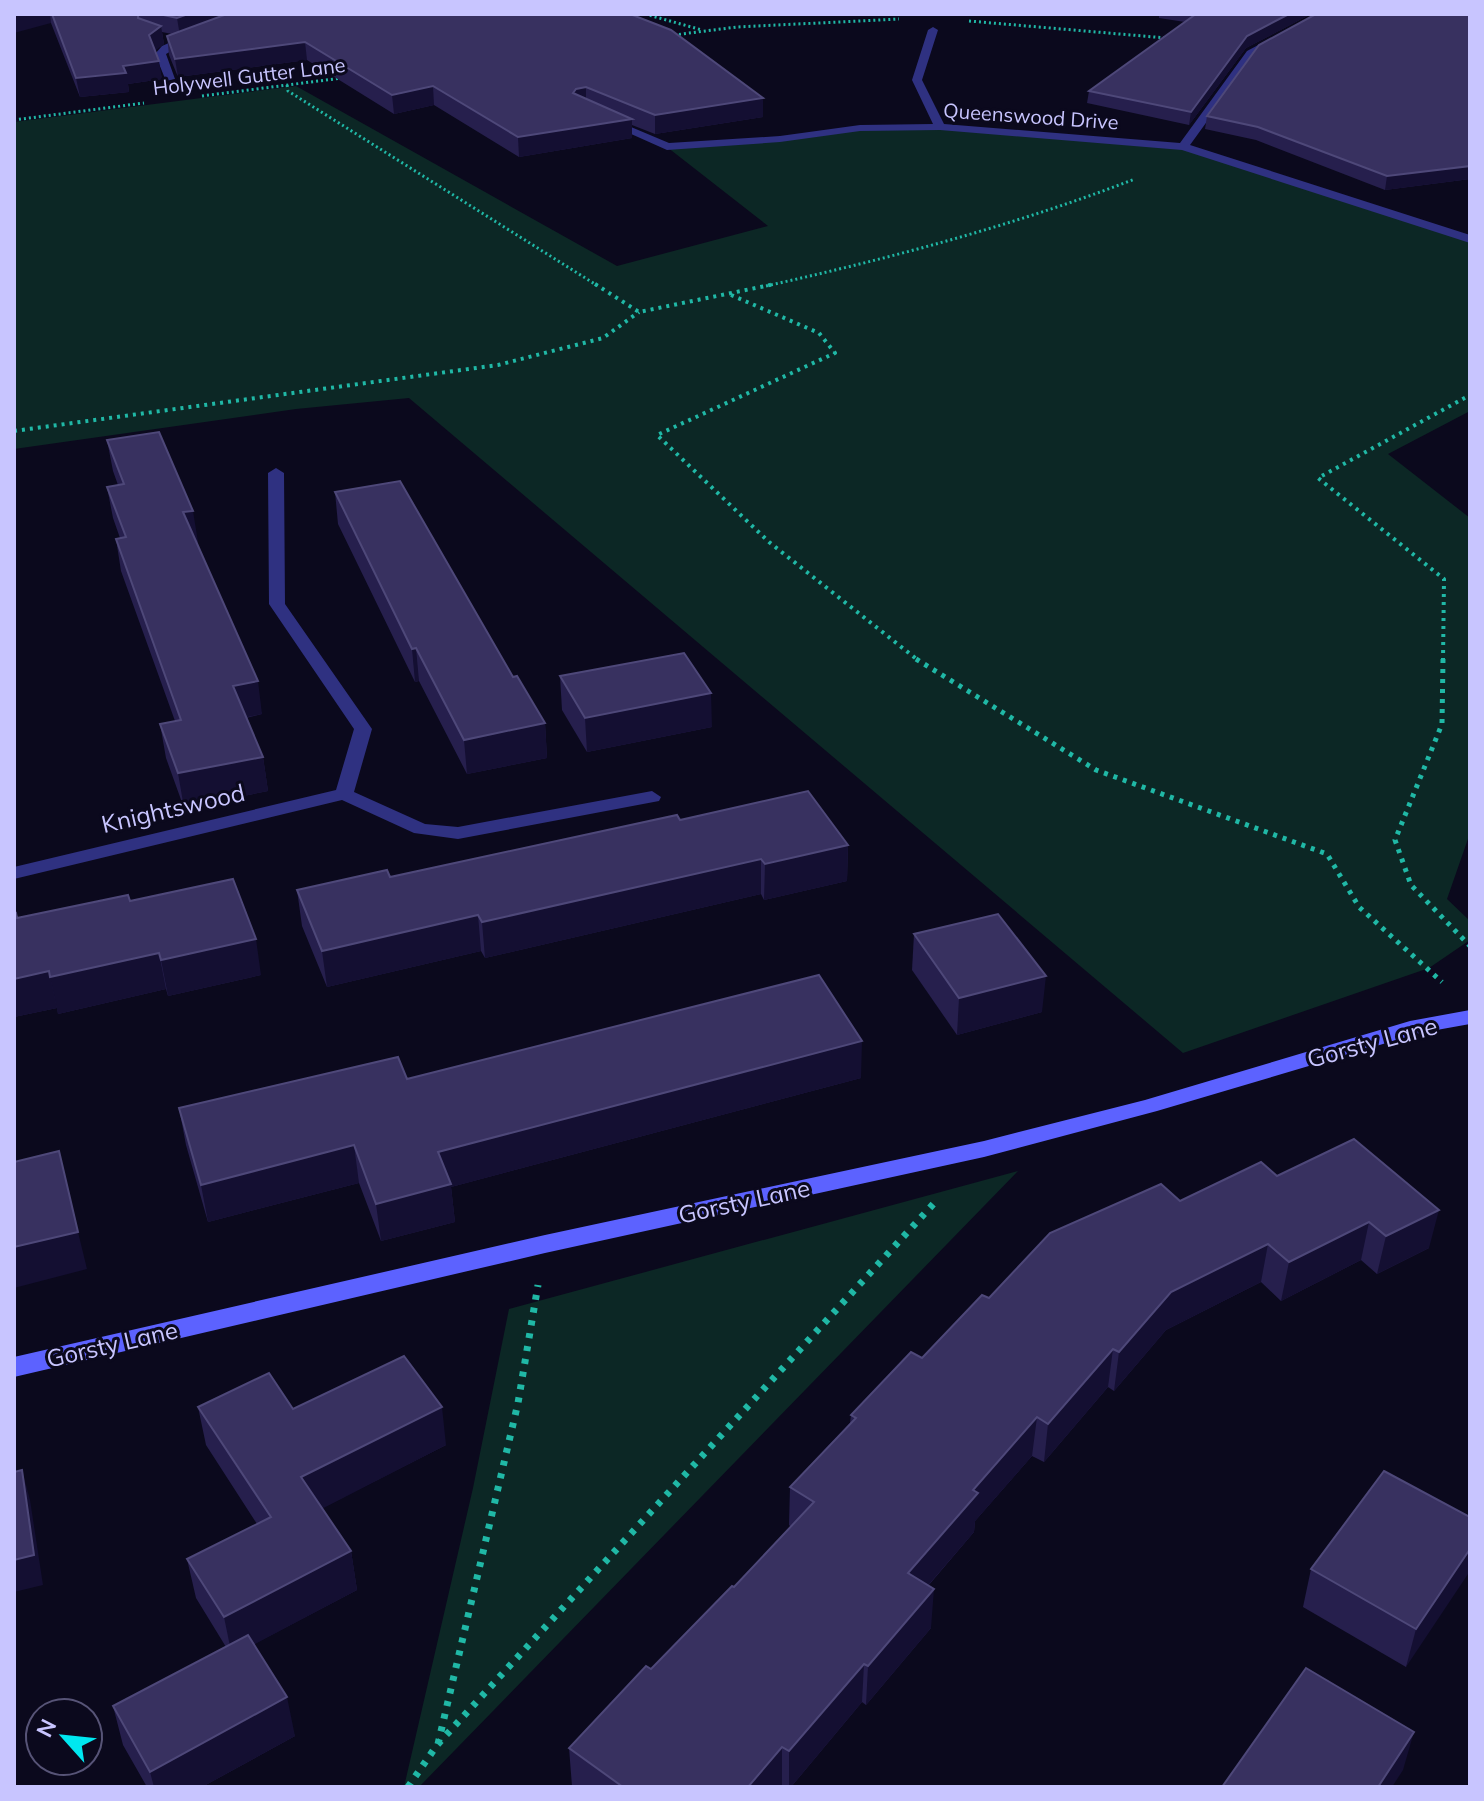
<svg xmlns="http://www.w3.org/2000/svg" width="1484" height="1801" font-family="Mulish,sans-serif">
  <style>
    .green { fill: #0c2725 }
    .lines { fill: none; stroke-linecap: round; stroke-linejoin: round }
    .path-far3 { stroke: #20b8a6; stroke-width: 3; stroke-dasharray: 2 3; stroke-linecap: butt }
    .path-far2 { stroke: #20b8a6; stroke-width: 4; stroke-dasharray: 3 5; stroke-linecap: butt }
    .path-far1 { stroke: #20b8a6; stroke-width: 5; stroke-dasharray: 4 6; stroke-linecap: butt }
    .path { stroke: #20b8a6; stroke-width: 7; stroke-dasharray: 5 8; stroke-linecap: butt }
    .street { fill: #2f3181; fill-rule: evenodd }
    .secondary { fill: #5c62ff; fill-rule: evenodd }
    .wall { fill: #261f4d }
    .shaded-wall { fill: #140f32 }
    .building { fill: #383160; stroke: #4e4879; stroke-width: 2 }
    .labels { text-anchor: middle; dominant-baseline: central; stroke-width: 6; stroke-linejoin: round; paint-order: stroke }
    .far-street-label { font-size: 20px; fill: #c8c5ff; stroke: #0b091d }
    .street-label { font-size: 24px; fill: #c8c5ff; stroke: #0b091d }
  </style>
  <rect width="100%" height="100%" fill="#0b091d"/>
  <!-- green -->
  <g class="green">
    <polygon points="296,86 617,266 768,226 667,147 780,139 860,128 940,127 1183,147 1470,239 1470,411 1388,454 1470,518 1470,833 1447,899 1470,921 1470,940 1429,968 1183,1053 409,398 296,409 14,449 14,122"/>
    <polygon points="1018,1171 419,1787 404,1787 473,1488 509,1309"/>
  </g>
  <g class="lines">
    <!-- path-far3 -->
    <g class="path-far3">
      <polyline points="645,14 702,30"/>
      <polyline points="969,21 1166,38"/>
      <polyline points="674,35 737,27 899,19"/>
      <polyline points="287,85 288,91 598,286"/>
      <polyline points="202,96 342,78"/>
      <polyline points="14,120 144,103"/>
      <path d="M766,286C892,258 1015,225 1135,179"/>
    </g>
    <!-- path-far2 -->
    <g class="path-far2">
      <polyline points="595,284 639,312 775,284"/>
      <polyline points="731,295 819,333 835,353 657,435 769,542 919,661"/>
      <polyline points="14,431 498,365 603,338 639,312"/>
      <polyline points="1443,661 1444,579 1318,478 1470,395"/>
    </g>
    <!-- path-far1 -->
    <g class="path-far1">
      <polyline points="916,659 1096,770 1327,854 1359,907 1442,982"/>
      <polyline points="1443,659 1442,724 1395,840 1411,885 1470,946"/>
    </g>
    <!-- path -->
    <g class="path">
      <polyline points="438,1744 518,1403 538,1285"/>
      <polyline points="408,1787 437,1745 937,1200"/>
    </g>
    <!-- street -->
    <g class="street">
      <polygon points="1317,14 1330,14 1255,55 1190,145 1470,235 1470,243 1182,150 940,130 860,131 780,142 667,150 602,121 612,119 669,143 780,136 860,125 933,124 912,80 928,30 933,27 938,30 922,80 944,124 1180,143 1247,51"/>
      <polygon points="187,35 196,37 166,54 175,79 166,81 155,54 162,46"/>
      <polygon points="276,468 284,473 285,604 372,729 354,792 425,824 458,827 652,791 661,797 659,801 458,839 414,833 342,800 14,879 14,867 336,790 354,729 269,604 268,473"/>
    </g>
    <!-- secondary -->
    <polygon class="secondary" points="1470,1010 1470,1024 1420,1033 1157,1111 984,1157 545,1253 14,1377 14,1357 545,1235 984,1141 1145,1100 1410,1021"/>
  </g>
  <!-- wall -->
  <g class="wall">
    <polygon points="14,14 630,14 763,117 655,134 632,125 632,138 519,157 434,105 394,114 307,60 178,77 169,55 167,36 172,34 162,32 164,44 155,50 162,79 128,84 129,92 80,97 51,23"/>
    <polygon points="1159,14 1311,14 1246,48 1189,125 1087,103 1089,91 1185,22 1159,18"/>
    <polygon points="1470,14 1470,179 1385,190 1256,140 1205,129 1207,116"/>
    <polygon points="107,440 198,542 196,543 262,714 246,718 263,757 268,791 184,808 166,758 160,724 175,721 121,571 116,539 120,538 113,518 107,487 118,485 113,471"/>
    <polygon points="335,492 513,677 545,723 547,758 467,774 419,681 415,682 338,524"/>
    <polygon points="560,676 712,727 587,752 562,710"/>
    <polygon points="680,820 848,845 847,881 764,900 761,894 485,958 481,951 327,987 302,926 297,890 390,877"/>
    <polygon points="130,901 261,975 168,996 166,989 58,1014 57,1008 14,1017 14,914 17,918"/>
    <polygon points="914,934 1042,1012 957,1035 912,970"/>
    <polygon points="861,1078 451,1187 455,1222 381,1241 359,1183 208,1222 186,1145 179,1108 407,1079"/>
    <polygon points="1277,1176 1429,1248 1377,1274 1361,1260 1281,1301 1261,1282 1166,1330 1114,1391 1108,1387 1044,1462 1032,1456 975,1521 974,1532 928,1586 931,1628 866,1705 862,1702 791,1787 784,1787 782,1785 780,1787 573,1787 572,1786 569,1748 651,1669 734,1587 791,1527 789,1525 790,1487 850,1423 851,1415 922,1358 989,1298 1180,1201"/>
    <polygon points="198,1407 293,1409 446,1445 322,1508 351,1551 357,1590 254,1644 295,1736 202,1787 147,1787 123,1745 113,1706 226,1647 196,1598 187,1559 257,1524 206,1445"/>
    <polygon points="1470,1517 1406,1667 1303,1607 1311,1569"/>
  </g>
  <!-- shaded-wall -->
  <g class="shaded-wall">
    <polygon points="14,14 50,14 51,23 14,33"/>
    <polygon points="188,14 230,14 180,36 177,18"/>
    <polygon points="1289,14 1311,14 1246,48 1189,125 1191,112 1247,36"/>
    <polygon points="161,26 164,44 152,53 149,35"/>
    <polygon points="305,42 307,60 178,77 175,59"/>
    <polygon points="159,61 162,79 128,84 129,92 80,97 76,78 123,66"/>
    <polygon points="433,86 434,105 394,114 392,95"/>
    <polygon points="586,87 586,106 573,93 576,89"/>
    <polygon points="763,98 763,117 655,134 655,115"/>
    <polygon points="632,119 632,138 519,157 518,137"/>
    <polygon points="1470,166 1470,179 1385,190 1387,176"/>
    <polygon points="193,511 198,542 188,544 183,512"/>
    <polygon points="416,648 419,681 415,682 412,649"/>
    <polygon points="258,681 262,714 238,719 233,686"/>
    <polygon points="711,693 712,727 587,752 585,718"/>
    <polygon points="545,723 547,758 467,774 464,740"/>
    <polygon points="263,757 268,791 184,808 178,773"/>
    <polygon points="848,845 847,881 764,900 765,864"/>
    <polygon points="761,859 761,894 485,958 482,922"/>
    <polygon points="478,915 481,951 327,987 322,951"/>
    <polygon points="256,939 261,975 168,996 161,960"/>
    <polygon points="159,953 166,989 58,1014 50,977"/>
    <polygon points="49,971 57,1008 14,1017 14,979"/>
    <polygon points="1046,976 1042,1012 957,1035 959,998"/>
    <polygon points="862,1041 861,1078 451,1187 455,1222 381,1241 376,1204 438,1152"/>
    <polygon points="354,1145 359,1183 208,1222 201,1185"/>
    <polygon points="1439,1210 1429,1248 1377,1274 1386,1236"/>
    <polygon points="1369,1222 1361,1260 1281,1301 1289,1262"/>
    <polygon points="78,1232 87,1269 14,1288 14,1247"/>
    <polygon points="1268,1244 1261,1282 1166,1330 1114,1391 1119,1352 1171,1292"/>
    <polygon points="1113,1349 1108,1387 1044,1462 1048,1424"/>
    <polygon points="442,1407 446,1445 308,1516 301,1477"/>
    <polygon points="1037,1417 1032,1456 975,1521 974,1532 905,1612 908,1573 973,1490"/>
    <polygon points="22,1470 30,1500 43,1585 14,1592 14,1560"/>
    <polygon points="1470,1549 1470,1571 1406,1667 1416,1629"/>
    <polygon points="351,1551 357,1590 232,1656 224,1617"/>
    <polygon points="934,1589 931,1628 866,1705 868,1666"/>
    <polygon points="864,1664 862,1702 791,1787 789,1787 789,1751"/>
    <polygon points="287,1697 295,1736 202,1787 154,1787 150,1772"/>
    <polygon points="1414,1732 1403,1770 1392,1787 1378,1787"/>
    <polygon points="782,1747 782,1785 780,1787 748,1787"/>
  </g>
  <!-- building -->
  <g class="building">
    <polygon points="52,14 138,14 138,18 161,26 149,35 159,61 123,66 126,73 76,78"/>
    <polygon points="159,14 188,14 177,18"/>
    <polygon points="227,14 630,14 671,30 763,98 655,115 586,87 576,89 573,93 632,119 518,137 433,86 392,95 305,42 175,59 167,36"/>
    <polygon points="1196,14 1289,14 1247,36 1191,112 1089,91"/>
    <polygon points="1316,14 1470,14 1470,166 1387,176 1258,127 1207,116 1259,45"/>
    <polygon points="159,432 193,511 183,512 258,681 233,686 263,757 178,773 160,724 181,720 116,539 126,537 107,487 124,484 107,440"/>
    <polygon points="400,481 513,677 517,676 545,723 464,740 416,648 412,649 335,492"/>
    <polygon points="684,653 711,693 585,718 560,676"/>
    <polygon points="808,791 848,845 765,864 761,859 482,922 478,915 322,951 297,890 387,870 390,877 677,815 680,820"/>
    <polygon points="233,879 256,939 161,960 159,953 50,977 49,971 14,979 14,914 16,913 17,918 128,895 130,901"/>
    <polygon points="998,914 1046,976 959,998 914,934"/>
    <polygon points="819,975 862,1041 438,1152 451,1184 376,1204 354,1145 201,1185 179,1108 398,1057 407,1079"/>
    <polygon points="1354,1139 1439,1210 1386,1236 1369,1222 1289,1262 1268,1244 1171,1292 1119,1352 1113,1349 1048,1424 1037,1417 973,1490 978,1493 908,1573 934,1589 868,1666 864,1664 789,1751 782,1747 748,1787 623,1787 569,1748 646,1666 651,1669 732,1586 734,1587 814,1502 790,1487 856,1418 851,1415 911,1352 922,1358 982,1295 989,1298 1050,1233 1161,1184 1180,1201 1261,1162 1277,1176"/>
    <polygon points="59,1151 78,1232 14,1247 14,1162"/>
    <polygon points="404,1356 442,1407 301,1477 351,1551 224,1617 187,1559 271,1517 198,1407 269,1373 293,1409"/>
    <polygon points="22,1470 34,1555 14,1560 14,1472"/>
    <polygon points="1384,1471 1470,1517 1470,1549 1416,1629 1311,1569"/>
    <polygon points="248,1635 287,1697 150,1772 113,1706"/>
    <polygon points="1306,1668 1414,1732 1378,1787 1222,1787"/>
  </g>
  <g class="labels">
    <!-- far-street labels -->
    <g class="far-street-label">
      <text transform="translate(249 76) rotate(-7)">Holywell Gutter Lane</text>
      <text transform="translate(1031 116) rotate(4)">Queenswood Drive</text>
    </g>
    <!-- street labels -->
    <g class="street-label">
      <text transform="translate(173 808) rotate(-13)">Knightswood</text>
      <text transform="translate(1372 1042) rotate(-15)">Gorsty Lane</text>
      <text transform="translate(744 1201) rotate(-12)">Gorsty Lane</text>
      <text transform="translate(112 1344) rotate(-13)">Gorsty Lane</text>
    </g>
  </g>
  <!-- border -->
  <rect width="1484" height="1801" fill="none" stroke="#c8c5ff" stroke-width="32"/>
  <!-- north arrow -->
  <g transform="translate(64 1737) rotate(297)"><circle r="38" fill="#0b091d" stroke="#575477" stroke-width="2"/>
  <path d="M0-6L14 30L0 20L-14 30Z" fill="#00e7f0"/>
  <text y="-12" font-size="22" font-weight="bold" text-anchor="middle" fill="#c8c5ff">N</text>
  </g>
</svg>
